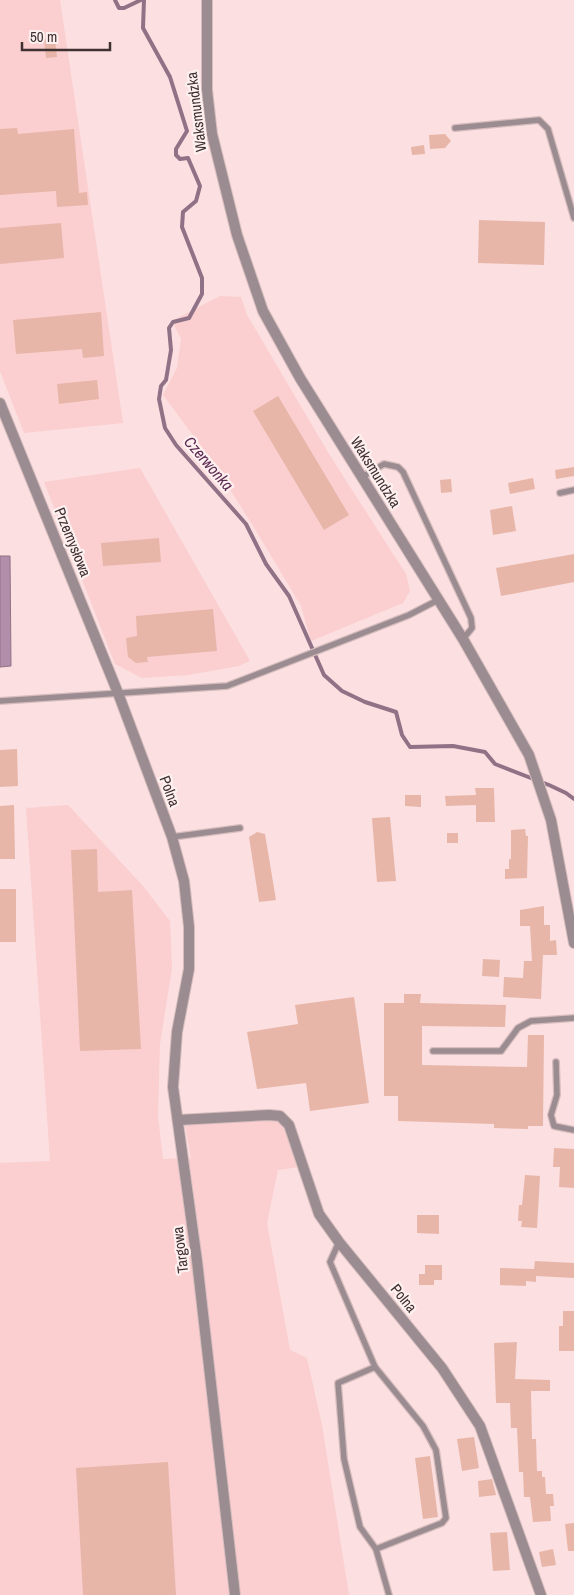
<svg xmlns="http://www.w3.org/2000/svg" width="574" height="1595" font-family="'Archivo Narrow',sans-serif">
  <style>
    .built { fill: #fbced0 }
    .water { fill: #b38eab; stroke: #907287 }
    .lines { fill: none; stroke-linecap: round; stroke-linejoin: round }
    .stream { stroke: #907287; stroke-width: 4 }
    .building { fill: #e7b6a9 }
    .lane-casing { stroke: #d6bcbd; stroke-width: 8 }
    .street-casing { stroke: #d6bcbd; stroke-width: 12 }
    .lane { stroke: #9a8c91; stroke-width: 5.5 }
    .street { stroke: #9a8c91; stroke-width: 10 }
    .labels { text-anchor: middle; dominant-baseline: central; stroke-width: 4.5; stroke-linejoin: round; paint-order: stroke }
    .street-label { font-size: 15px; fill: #3f3132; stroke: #fff0f0 }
    .water-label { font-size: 16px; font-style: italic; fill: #5d2c54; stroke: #fff0f0 }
  </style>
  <rect width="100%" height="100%" fill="#fcdfe0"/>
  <!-- built -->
  <g class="built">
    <polygon points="0,0 60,0 123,423 24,433 0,371"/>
    <polygon points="220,296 241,297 247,315 329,454 406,574 410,591 403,603 311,641 301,606 252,524 210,458 163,395 177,368 181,339 172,321"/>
    <polygon points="140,468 250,661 239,666 188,675 142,678 115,664 44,482"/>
    <polygon points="68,805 143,886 170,921 172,968 160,1044 158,1116 163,1159 191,1158 185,1125 266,1118 282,1120 299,1167 278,1170 267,1223 290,1350 307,1358 322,1425 349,1595 0,1595 0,1163 50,1161 26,808"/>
  </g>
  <!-- water -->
  <polygon class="water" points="0,556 10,556 11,666 0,667"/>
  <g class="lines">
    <!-- stream -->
    <g class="stream">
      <polyline points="115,0 119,8 124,8 141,0"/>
      <polyline points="144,0 143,28 170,77 187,131 176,149 176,155 180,159 188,158 200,186 196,201 183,212 182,227 202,278 202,294 189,318 173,322 169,328 171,350 166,380 161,386 159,399 165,428 176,445 246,524 266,564 289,596 324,675 342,691 365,702 396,712 402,735 410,747 453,746 485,752 495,764 549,785 566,793 574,799"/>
    </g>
  </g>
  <!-- building -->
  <g class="building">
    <polygon points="55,38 57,57 46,58 44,39"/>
    <polygon points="17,128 18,134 74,129 79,193 87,192 88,205 57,207 56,191 0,195 0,129"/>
    <polygon points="445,134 451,141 445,148 430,149 429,135"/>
    <polygon points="424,145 425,154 412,155 411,147"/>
    <polygon points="479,220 545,222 544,265 478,263"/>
    <polygon points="61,223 64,258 0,264 0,228"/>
    <polygon points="101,312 104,356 83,358 82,349 16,354 13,320"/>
    <polygon points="97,380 99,399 59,404 57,384"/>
    <polygon points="278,396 349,515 324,530 253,411"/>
    <polygon points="574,467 574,476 556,479 555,470"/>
    <polygon points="533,478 535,489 510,494 508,483"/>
    <polygon points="451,479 452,492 441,493 440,480"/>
    <polygon points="512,506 516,531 493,535 490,510"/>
    <polygon points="159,538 161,562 103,566 101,543"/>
    <polygon points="574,554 574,582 501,596 496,568"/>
    <polygon points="213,609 217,651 147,657 148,662 136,663 128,657 126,638 137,636 136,616"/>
    <polygon points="17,749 18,786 0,787 0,750"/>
    <polygon points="475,788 494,788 495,822 476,822 476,805 446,806 445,796 476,795"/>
    <polygon points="405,795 421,795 421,807 405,806"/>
    <polygon points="14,805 15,859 0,859 0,806"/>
    <polygon points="390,817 396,881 377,882 372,818"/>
    <polygon points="525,829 526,836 528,836 527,878 505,879 505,869 509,869 509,859 511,859 511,830"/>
    <polygon points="257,832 265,834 276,900 259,902 249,837"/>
    <rect x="447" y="833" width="11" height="10"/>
    <polygon points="97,849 98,892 132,890 141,1049 80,1051 71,850"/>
    <rect x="0" y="889" width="16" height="53"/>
    <polygon points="544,906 544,925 550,925 550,941 556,940 557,955 543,955 541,999 503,997 504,977 523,978 524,961 532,961 530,926 520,926 520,910"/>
    <polygon points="483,959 500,960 499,977 482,976"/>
    <polygon points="404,994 421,994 420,1003 506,1005 505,1027 422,1026 422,1065 527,1067 528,1035 544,1035 543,1126 528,1126 528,1129 494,1128 494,1124 398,1121 398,1096 384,1096 384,1003 404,1003"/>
    <polygon points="354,997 369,1103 310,1111 306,1083 257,1089 247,1032 298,1024 295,1005"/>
    <polygon points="554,1148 574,1149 574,1188 559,1187 560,1167 553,1167"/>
    <polygon points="525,1175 540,1176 537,1228 521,1227 522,1221 518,1221 519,1205 522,1205"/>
    <polygon points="417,1215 439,1215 439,1234 417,1233"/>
    <polygon points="535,1261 574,1263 574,1278 536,1276 536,1282 526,1281 526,1286 500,1285 500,1268 534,1269"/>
    <polygon points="425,1265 442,1265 442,1280 434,1280 434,1285 419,1285 419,1274 425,1274"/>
    <polygon points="563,1311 574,1311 574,1351 559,1351 559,1326 563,1326"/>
    <polygon points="517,1342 515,1379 550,1380 550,1391 531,1391 532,1439 536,1439 537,1471 542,1471 542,1477 545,1477 546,1494 553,1494 554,1506 550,1506 551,1521 533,1522 530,1497 524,1497 523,1472 519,1472 517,1428 511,1428 510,1403 496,1403 494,1343"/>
    <polygon points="474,1437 479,1468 462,1471 457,1439"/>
    <polygon points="430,1456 438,1517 423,1519 415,1458"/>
    <polygon points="168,1462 176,1595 83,1595 76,1468"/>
    <polygon points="492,1479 496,1495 479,1497 478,1481"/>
    <polygon points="574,1523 574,1551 568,1551 565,1524"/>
    <polygon points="507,1532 510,1570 493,1571 490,1533"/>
    <polygon points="553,1549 556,1565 542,1567 539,1552"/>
  </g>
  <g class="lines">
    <!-- lane casing -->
    <g class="lane-casing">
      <g id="lane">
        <polyline points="455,128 539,120 548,129 574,218"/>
        <polyline points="362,477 384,464 398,467 403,472 471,618 472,628 463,639"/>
        <polyline points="560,493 574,490"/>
        <polyline points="0,701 227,686 409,615 438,600"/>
        <polyline points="172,837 240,828"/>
        <polyline points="433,1051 501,1051 518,1028 531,1021 574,1018"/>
        <polyline points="556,1062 557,1095 551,1115 554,1126 574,1130"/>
        <polyline points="339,1242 330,1262 375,1367 338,1383 344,1459 360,1527 376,1549 389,1595"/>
        <polyline points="375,1367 423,1426 436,1450 446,1518 442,1523 376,1549"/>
      </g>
    </g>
    <!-- street casing -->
    <g class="street-casing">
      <g id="street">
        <polyline points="207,0 207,90 212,134 237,235 263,311 300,378 463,639 529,755 551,820 574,943"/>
        <polyline points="0,403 118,693 172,837 184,881 189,927 189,969 177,1032 173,1087 197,1261 235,1595"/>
        <polyline points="178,1120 269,1115 280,1116 289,1125 319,1214 339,1242 442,1368 480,1426 541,1595"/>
      </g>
    </g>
    <!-- lane -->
    <use href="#lane" class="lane"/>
    <!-- street -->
    <use href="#street" class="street"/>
  </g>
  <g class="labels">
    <!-- street labels -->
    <g class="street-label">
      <text transform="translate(196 112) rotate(-97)">Waksmundzka</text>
      <text transform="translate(376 472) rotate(58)">Waksmundzka</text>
      <text transform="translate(73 542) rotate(68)">Przemysłowa</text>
      <text transform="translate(170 791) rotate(69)">Polna</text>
      <text transform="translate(180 1250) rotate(-97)">Targowa</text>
      <text transform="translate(404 1298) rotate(51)">Polna</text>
    </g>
    <!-- water labels -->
    <g class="water-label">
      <text transform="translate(209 463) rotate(49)">Czerwonka</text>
    </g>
  </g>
  <!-- scale -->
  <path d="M22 42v8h88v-8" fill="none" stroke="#3f3132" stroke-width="2.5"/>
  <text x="30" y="42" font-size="15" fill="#3f3132" stroke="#fff0f0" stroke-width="4" paint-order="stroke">50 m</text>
</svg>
